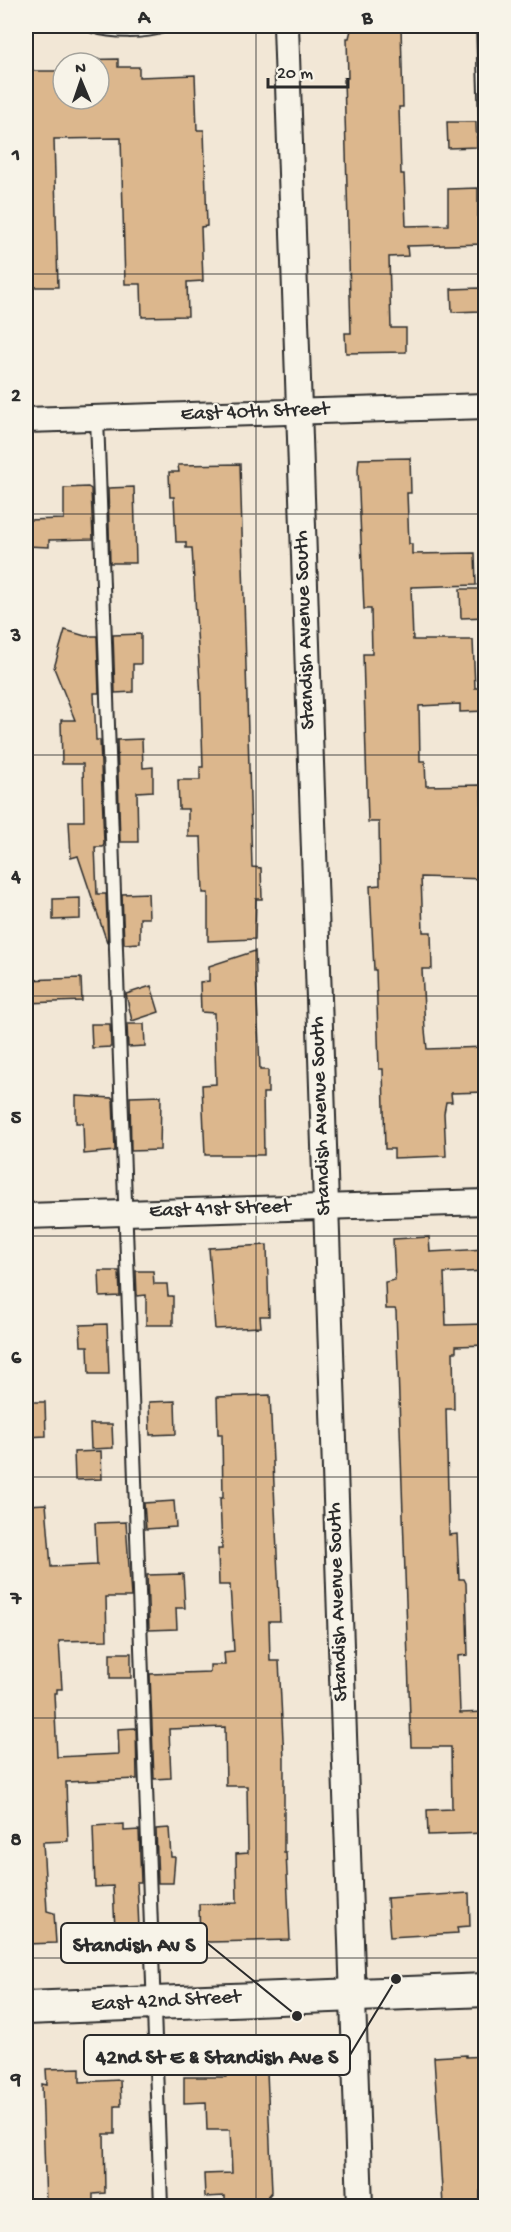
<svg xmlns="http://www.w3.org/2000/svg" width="511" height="2232" font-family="'Gochi Hand',sans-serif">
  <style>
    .building { fill: #dcb78d; stroke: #2b2b2b; stroke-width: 1.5 }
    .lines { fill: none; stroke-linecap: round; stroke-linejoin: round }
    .service-casing { stroke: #2b2b2b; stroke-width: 16 }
    .minor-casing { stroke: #2b2b2b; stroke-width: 28 }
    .tertiary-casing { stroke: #2b2b2b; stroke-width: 36 }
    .service { stroke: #f7f3e8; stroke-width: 12 }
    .minor { stroke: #f7f3e8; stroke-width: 24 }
    .tertiary { stroke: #f7f3e8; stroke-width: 32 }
    .grid { fill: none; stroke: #2b2b2b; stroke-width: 1.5; stroke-opacity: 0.55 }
    .labels { text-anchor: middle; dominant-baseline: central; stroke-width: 4.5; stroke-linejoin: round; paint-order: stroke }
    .street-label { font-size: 21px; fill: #2b2b2b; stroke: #f7f3e8 }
    .leader { fill: none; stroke: #2b2b2b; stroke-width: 2 }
    .callout-dot { fill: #2b2b2b; stroke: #f7f3e8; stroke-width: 2 }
    .callout { fill: #f7f3e8; stroke: #2b2b2b; stroke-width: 2 }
    .callout-label { font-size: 22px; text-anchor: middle; font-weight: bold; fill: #2b2b2b }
    .neatline { fill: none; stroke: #2b2b2b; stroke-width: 2 }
    .grid-label { font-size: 20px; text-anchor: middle; font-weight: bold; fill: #2b2b2b }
  </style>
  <rect width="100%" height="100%" fill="#f2e7d6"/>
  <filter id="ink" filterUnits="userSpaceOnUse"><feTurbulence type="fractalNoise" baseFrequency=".0167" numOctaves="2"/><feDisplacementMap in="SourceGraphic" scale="12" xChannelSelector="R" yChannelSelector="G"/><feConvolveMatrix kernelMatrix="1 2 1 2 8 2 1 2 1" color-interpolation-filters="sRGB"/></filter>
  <g filter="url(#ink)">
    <!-- building -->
    <g class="building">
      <polygon points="352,26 401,26 403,107 399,107 401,174 404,174 406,226 448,225 448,189 478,188 478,225 485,225 485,244 407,246 408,256 389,257 391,328 406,328 406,352 346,353 345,333 351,333 344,78 348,78 347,38 349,38"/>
      <polygon points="118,59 118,67 139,67 139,77 195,75 197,130 204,130 207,226 201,227 203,281 187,282 188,316 142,317 141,284 125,284 121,138 54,139 58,287 26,287 26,81 28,81 28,71 63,71 63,99 99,99 99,63 71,63 71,60"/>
      <polygon points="447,122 476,122 477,147 448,148"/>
      <polygon points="480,288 481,311 452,312 451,289"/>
      <polygon points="410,458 411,493 407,493 409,544 412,544 412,554 475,553 476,585 411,587 413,640 473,640 475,688 486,688 486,711 460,712 460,704 419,706 420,761 425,761 426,786 481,785 483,848 486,848 486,879 421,877 423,932 431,932 432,969 422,969 425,1030 427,1049 486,1047 486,1092 451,1093 452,1102 446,1102 444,1113 446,1156 394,1158 394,1149 385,1149 383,1069 379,1069 376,970 374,970 370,886 380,885 379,822 368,822 363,654 372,654 371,609 364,609 358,469 359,459"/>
      <polygon points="240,464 252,867 261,868 262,899 256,899 255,939 208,941 208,893 203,893 201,837 188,837 188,809 179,809 178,780 200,780 200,767 203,767 201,699 192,548 186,548 186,542 176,542 174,497 170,497 169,472 179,472 178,465"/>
      <polygon points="88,487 91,489 93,539 49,540 49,547 26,546 26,520 64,519 64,488"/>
      <polygon points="134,487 136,563 110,563 108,488"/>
      <polygon points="460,589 486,589 486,617 461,618"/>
      <polygon points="65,630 85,636 97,636 99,693 94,693 96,740 100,740 104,843 103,847 95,847 97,894 106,894 108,945 78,856 71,858 69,821 84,821 83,764 62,764 61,720 75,720 54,668"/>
      <polygon points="141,634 141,664 133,664 133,692 115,693 113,635"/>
      <polygon points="142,739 143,768 153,767 153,791 137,792 138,842 120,842 117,740"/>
      <polygon points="148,893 149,918 140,918 140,943 124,944 122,894"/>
      <polygon points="80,898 80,919 53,920 53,899"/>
      <polygon points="255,951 260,1070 268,1070 268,1093 263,1093 264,1155 205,1155 202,1085 216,1084 214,1013 201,1012 200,982 209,981 209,966"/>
      <polygon points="81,978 82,1001 26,1003 26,980"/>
      <polygon points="151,986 159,1012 132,1021 126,994"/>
      <polygon points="91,1024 110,1024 111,1047 92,1048"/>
      <polygon points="127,1024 144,1024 145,1046 128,1047"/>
      <polygon points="76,1096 113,1098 115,1151 84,1154 83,1123 76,1123"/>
      <polygon points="161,1096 160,1150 131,1151 130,1097"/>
      <polygon points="429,1237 430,1252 486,1249 486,1271 444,1273 446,1325 486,1324 486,1345 456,1346 456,1352 453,1352 454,1409 446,1409 449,1535 457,1534 459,1579 464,1579 466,1583 468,1655 458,1656 460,1713 486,1712 486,1833 428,1835 427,1810 452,1809 451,1747 411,1747 396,1311 395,1309 386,1309 385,1282 395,1280 393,1239"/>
      <polygon points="267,1245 269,1316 260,1316 261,1327 215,1329 209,1248"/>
      <polygon points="99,1271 119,1271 120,1296 100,1297"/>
      <polygon points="136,1271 153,1271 154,1284 167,1284 168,1296 173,1296 173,1325 146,1325 146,1295 137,1296"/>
      <polygon points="107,1324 109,1374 89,1374 88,1346 81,1346 80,1325"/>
      <polygon points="270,1395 280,1621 269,1621 270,1661 279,1661 284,1759 284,1852 286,1852 290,1940 210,1942 200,1941 199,1904 237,1903 236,1854 248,1853 247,1786 226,1786 225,1727 169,1729 171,1778 154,1779 150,1674 210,1672 210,1665 225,1665 224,1652 234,1651 230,1585 219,1585 218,1549 222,1549 220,1498 223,1498 222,1434 218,1434 217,1397"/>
      <polygon points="175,1401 176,1434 150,1435 149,1402"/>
      <polygon points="26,1402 45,1402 46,1436 26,1437"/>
      <polygon points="90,1424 112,1424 113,1448 91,1449"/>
      <polygon points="101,1451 102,1479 75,1480 74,1452"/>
      <polygon points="174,1501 176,1527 146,1529 144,1503"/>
      <polygon points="46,1504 51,1567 97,1565 95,1523 126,1522 131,1597 106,1597 107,1640 59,1641 62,1689 57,1689 57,1693 54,1693 57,1757 119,1754 118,1729 136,1728 137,1779 66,1782 68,1841 43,1842 47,1911 54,1913 56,1943 26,1944 26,1505"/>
      <polygon points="183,1574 185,1608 176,1608 177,1629 149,1630 147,1575"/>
      <rect x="110" y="1653" width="21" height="25"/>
      <polygon points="124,1824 124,1831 139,1830 141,1882 137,1882 139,1929 115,1930 113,1886 95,1887 93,1826"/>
      <polygon points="169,1828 171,1857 175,1857 173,1883 158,1883 156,1829"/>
      <polygon points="469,1893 470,1926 457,1927 458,1933 390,1937 387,1898"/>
      <polygon points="466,2055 466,2057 486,2056 486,2191 480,2191 480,2203 443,2206 434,2057"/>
      <polygon points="261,2062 262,2070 267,2071 272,2192 267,2198 268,2206 225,2206 225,2196 205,2197 204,2174 232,2173 230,2130 207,2130 206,2102 184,2103 184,2077 226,2077 225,2064"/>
      <polygon points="80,2068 80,2082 120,2080 121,2106 115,2106 115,2134 104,2134 105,2193 93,2194 93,2206 46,2206 42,2084 47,2085 46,2069"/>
    </g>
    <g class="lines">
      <!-- service casing -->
      <g class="service-casing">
        <g id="service">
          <path d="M93,26C112,32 144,33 163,26"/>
          <polyline points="483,26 486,126"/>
          <polyline points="97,418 161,2206"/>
        </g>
      </g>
      <!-- minor casing -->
      <g class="minor-casing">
        <g id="minor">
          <polyline points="286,26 360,2206"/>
          <polyline points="26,420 486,406"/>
          <polyline points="26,1216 486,1202"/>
        </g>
      </g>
      <!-- tertiary casing -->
      <g class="tertiary-casing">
        <polyline id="tertiary" points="26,2008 486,1990"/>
      </g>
      <!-- service -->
      <use href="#service" class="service"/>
      <!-- minor -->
      <use href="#minor" class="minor"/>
      <!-- tertiary -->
      <use href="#tertiary" class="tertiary"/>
    </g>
  </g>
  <!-- grid -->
  <path class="grid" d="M256,26V2206M26,274H486M26,514H486M26,755H486M26,996H486M26,1236H486M26,1477H486M26,1718H486M26,1958H486"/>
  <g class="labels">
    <!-- street labels -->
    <g class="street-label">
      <text transform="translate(255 413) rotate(-2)">East 40th Street</text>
      <text transform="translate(306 630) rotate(-92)">Standish Avenue South</text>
      <text transform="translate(322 1116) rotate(-92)">Standish Avenue South</text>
      <text transform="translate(220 1210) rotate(-2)">East 41st Street</text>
      <text transform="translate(339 1602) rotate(-92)">Standish Avenue South</text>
      <text transform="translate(166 2002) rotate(-3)">East 42nd Street</text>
    </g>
  </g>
  <!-- callouts -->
  <path class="leader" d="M297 2016L207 1943M396 1979L350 2055"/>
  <g class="callout-dot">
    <circle cx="297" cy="2016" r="6"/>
    <circle cx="396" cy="1979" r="6"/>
  </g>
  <g class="callout">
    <rect x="61" y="1923" width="146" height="40" rx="6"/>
    <rect x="84" y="2035" width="266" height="40" rx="6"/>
  </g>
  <g class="callout-label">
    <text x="134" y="1951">Standish Av S</text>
    <text x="217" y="2063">42nd St E &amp; Standish Ave S</text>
  </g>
  <!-- margin -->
  <rect width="511" height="2232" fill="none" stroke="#f7f3e8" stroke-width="66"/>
  <!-- north arrow -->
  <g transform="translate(81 81) rotate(358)"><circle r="28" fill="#f7f3e8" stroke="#a5a39c" stroke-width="1.5"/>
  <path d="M0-4.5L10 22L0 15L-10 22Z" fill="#2b2b2b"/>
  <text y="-9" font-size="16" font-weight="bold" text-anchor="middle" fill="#2b2b2b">N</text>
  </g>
  <!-- scale -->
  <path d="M268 78v9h80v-9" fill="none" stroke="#2b2b2b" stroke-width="3"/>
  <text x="277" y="78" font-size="18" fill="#2b2b2b" stroke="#f7f3e8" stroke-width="4.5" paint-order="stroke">20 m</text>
  <rect x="33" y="33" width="445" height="2166" class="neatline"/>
  <g class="grid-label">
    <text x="144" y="23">A</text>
    <text x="367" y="23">B</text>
    <text x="16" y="160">1</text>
    <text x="16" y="401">2</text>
    <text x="16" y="641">3</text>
    <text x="16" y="882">4</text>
    <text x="16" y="1123">5</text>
    <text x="16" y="1363">6</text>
    <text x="16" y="1604">7</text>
    <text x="16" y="1845">8</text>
    <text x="16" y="2085">9</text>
  </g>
</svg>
